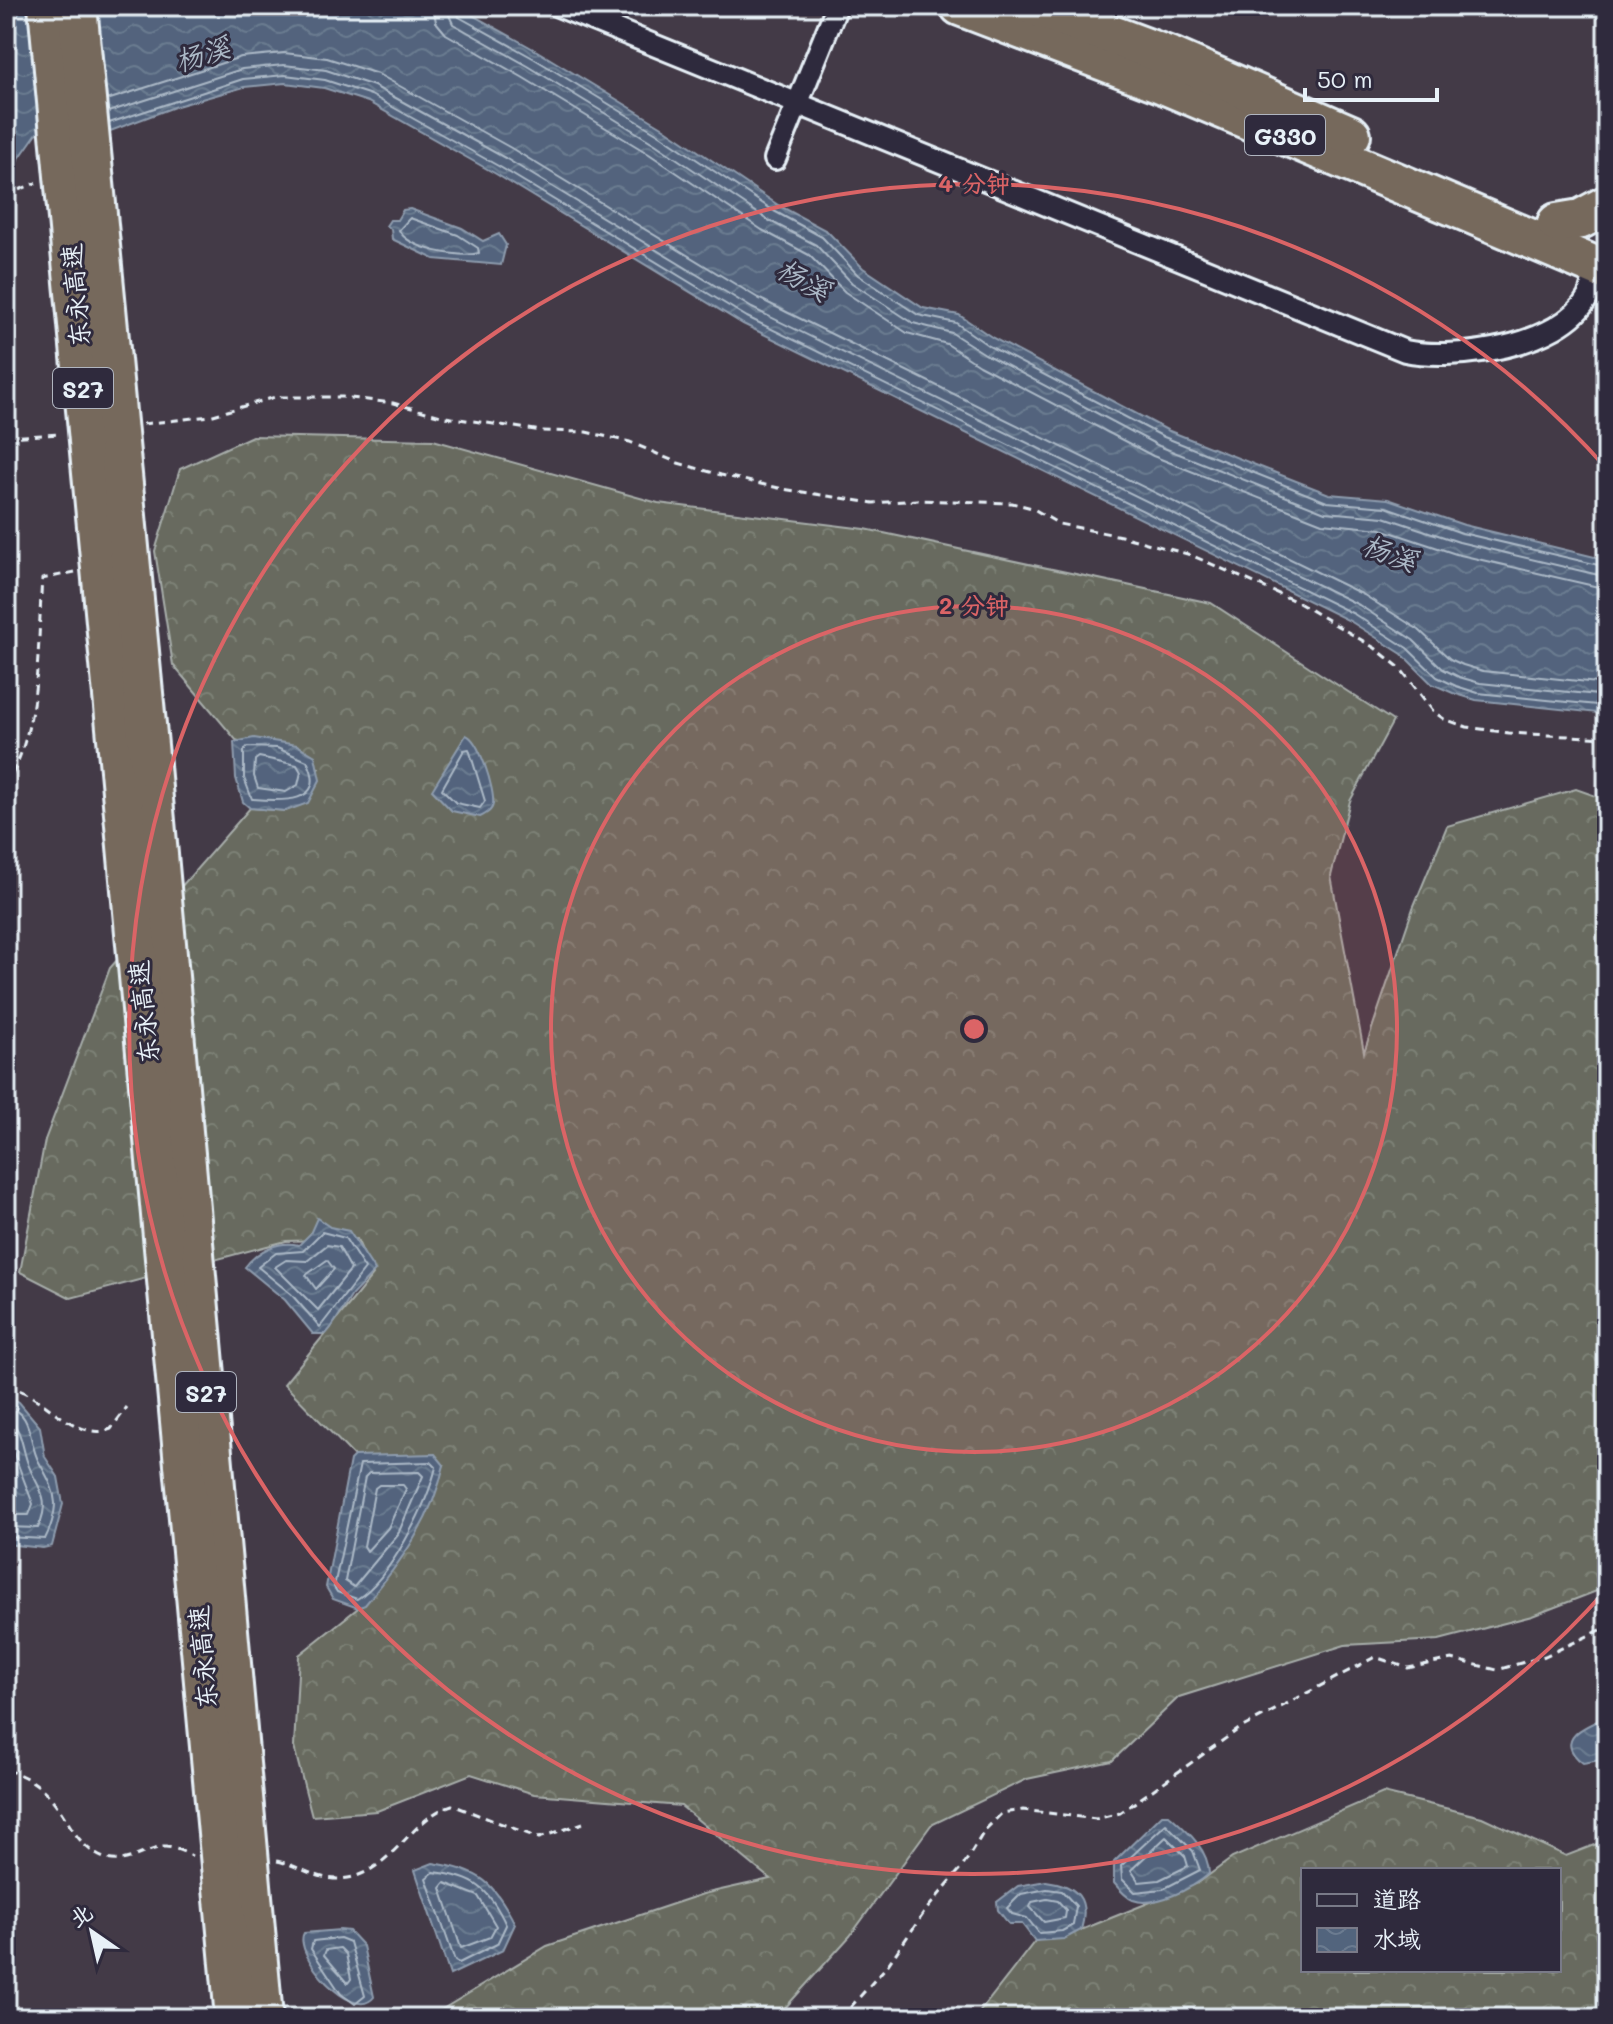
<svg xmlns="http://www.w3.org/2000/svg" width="1613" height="2024" font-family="Mali,'LXGW WenKai TC',sans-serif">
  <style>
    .forest { fill: url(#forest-crowns); stroke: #a8aeab; stroke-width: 2; fill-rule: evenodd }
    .water { fill: url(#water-waves); stroke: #8e9cae; stroke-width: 2 }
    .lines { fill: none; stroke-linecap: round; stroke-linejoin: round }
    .shore { stroke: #acb9c7; stroke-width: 2 }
    .street-casing { stroke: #e8f1f8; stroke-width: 26 }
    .highway-casing { stroke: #e8f1f8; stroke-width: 44 }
    .path { stroke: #e8f1f8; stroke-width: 3; stroke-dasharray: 8 6; stroke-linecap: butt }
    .street { stroke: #2f2a3d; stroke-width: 20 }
    .highway { stroke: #76695c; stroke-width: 38 }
    .highway-bridge-casing { stroke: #e8f1f8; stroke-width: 44; stroke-linecap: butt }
    .highway-bridge { stroke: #76695c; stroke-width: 38 }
    .ring { fill: none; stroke: #db6466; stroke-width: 4 }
    .labels { text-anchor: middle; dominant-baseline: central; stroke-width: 6; stroke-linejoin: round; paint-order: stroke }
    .shield { fill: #2f2a3d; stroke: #b0b5c0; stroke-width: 2 }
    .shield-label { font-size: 24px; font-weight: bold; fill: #e8f1f8 }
    .street-label { font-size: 26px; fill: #e8f1f8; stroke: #2f2a3d }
    .water-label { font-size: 28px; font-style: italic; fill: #acb9c7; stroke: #2f2a3d }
    .centre { fill: #db6466; stroke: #2f2a3d; stroke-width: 4 }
    .ring-label { font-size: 24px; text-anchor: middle; font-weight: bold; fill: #db6466; stroke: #2f2a3d; stroke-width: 6; stroke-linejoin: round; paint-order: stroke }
  </style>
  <defs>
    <pattern id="forest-crowns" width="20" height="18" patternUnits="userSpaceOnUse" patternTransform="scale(2)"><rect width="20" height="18" fill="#676b5e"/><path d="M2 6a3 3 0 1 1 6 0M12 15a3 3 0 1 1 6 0" fill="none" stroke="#7d8176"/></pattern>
    <pattern id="water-waves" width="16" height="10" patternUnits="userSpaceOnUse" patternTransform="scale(2)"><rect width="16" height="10" fill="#52647d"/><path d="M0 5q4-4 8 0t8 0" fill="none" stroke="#6b7b90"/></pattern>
  </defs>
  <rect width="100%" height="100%" fill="#433a47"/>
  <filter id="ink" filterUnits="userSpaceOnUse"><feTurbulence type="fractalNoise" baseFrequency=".0125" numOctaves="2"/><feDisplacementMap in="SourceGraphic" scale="16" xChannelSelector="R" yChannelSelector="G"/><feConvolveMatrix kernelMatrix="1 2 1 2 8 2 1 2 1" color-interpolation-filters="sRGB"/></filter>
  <g filter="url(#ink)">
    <!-- forest -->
    <g class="forest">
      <polygon points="252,436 433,440 658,503 865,529 1211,603 1393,721 1350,801 1331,876 1364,1052 1413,908 1447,826 1576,789 1607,800 1607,1587 1532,1616 1439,1640 1345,1645 1179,1697 1112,1761 1027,1779 931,1825 850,1936 776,2018 428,2018 547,1946 703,1894 770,1879 681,1806 534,1794 471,1774 377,1811 312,1816 294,1747 299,1655 358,1608 444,1465 354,1456 284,1384 373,1275 357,1239 286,1241 71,1298 20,1272 45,1140 110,968 250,808 286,811 319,768 236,740 173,665 155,551 180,469"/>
      <path d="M1383,1793L1482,1817L1566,1856L1607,1840V2018H975L1035,1941L1081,1930L1198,1883L1232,1858ZM1303,1870H1559V1970H1303Z"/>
    </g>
    <!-- water -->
    <g class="water">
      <polygon points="6,6 456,6 537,51 664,128 778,205 827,231 863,268 923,308 959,315 993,338 1167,430 1329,494 1388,499 1464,525 1607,560 1607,714 1476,700 1453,693 1432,684 1402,654 1350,621 743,324 496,174 368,102 324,88 285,83 244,87 177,106 89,139 37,133 18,160 6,164"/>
      <polygon points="410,209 462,228 483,241 499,234 506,245 501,265 434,259 392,239 391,229 386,226 390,220 397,220 403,210"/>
      <path d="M466,735C479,739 495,790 493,804C492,811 486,814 480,817L452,811L432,790Z"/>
      <polygon points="254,738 297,745 315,756 320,780 308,803 286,811 250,808 243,802 236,778 234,742"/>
      <path d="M317,1218L330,1227L349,1231L375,1271L352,1295L331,1328L326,1334H313L285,1300L245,1267C258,1250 279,1240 299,1245L310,1234Z"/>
      <polygon points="10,1397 19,1402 40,1427 45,1457 58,1477 63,1504 52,1546 43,1548 6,1544 6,1399"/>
      <path d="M435,1454L444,1465C432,1520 401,1562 365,1605L358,1608L333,1599L326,1587L350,1460L354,1456Z"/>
      <path d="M1607,1717V1759L1583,1763C1551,1739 1587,1725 1607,1717Z"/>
      <path d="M1162,1815H1169C1186,1830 1209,1849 1209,1874C1193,1888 1155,1908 1133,1900C1126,1897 1119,1889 1114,1883V1862Z"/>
      <path d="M433,1863C480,1870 494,1882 515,1924L503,1950L450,1975L415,1870Z"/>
      <path d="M1046,1881C1077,1885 1090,1899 1081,1930L1064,1939L1035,1941L1022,1924H1009L998,1910L997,1902L1018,1886Z"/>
      <path d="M340,1930L349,1931L363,1946L374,1997C353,2024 292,1954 304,1933Z"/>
    </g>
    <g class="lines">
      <!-- shore -->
      <g class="shore">
        <polyline points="433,6 436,22 446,34 522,77 649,154 762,230 809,255 845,292 907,333 947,344 979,365 1153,456 1322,523 1381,529 1456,554 1607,589"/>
        <polyline points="445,6 453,24 528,66 655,144 768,220 816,245 852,283 913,323 952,333 985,354 1159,446 1325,512 1384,517 1459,542 1607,577"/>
        <polyline points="455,6 459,17 533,58 660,135 774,211 822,237 858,275 918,315 956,323 989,346 1164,437 1327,502 1386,507 1462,533 1607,567"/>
        <polyline points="107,100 241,57 284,53 327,58 378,74 511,148 758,298 1364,595 1419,630 1450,659 1463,665 1483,671 1607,684"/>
        <polyline points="108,112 242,69 284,65 326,70 374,86 505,158 752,308 1359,605 1413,640 1443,669 1459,677 1480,683 1607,696"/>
        <polyline points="109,123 243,79 285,75 325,80 371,95 500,167 747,317 1354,614 1407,648 1437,677 1456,686 1478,693 1607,706"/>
        <path d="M410,218L458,235L478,248L479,253C460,259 408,249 399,230Z"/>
        <path d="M247,747L277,748L307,761C330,806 277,801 252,799L244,778V751Z"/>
        <polygon points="469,749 485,801 480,808 456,803 442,789 464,750"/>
        <polygon points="259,757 297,765 301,772 298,785 286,792 258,788 254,776 255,760"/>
        <polygon points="322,1232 345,1238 365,1269 320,1327 291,1294 258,1267 276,1253 303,1251"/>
        <polygon points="327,1245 339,1247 351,1269 318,1310 275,1267 286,1260 307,1261"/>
        <polygon points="327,1260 334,1269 316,1289 306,1275"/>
        <path d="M6,1405C34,1413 28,1443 39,1462C46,1475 54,1487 55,1503C55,1514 50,1530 45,1539L6,1537"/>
        <path d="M6,1415C22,1430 21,1442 27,1461C36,1488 53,1496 38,1528L6,1527"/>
        <polyline points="6,1433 33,1504 29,1515 6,1515"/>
        <path d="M360,1464L431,1462L436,1467C427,1505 390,1579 357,1599L337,1592L334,1587Z"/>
        <polygon points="369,1473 419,1472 423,1476 398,1534 354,1587 345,1581 365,1477"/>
        <polygon points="379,1485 403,1485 406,1489 388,1528 367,1551 364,1546 375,1488"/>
        <polygon points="1166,1824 1193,1851 1200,1870 1163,1889 1135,1892 1122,1879 1121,1866"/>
        <polygon points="1166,1837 1185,1856 1188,1866 1159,1880 1139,1882 1131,1870"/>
        <path d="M434,1872C475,1877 489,1888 506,1925L497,1944L459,1963L455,1961L426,1878Z"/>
        <polygon points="445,1883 478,1896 496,1926 490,1937 461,1948 441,1888"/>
        <polygon points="1047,1889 1062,1891 1076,1906 1073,1925 1062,1931 1039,1933 1027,1918 1012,1914 1007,1908 1021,1894"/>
        <polygon points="1047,1899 1058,1901 1066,1910 1065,1918 1044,1922 1030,1907 1032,1902"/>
        <polygon points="340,1938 350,1942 365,1996 355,2004 341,1994 311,1949 313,1941"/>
        <polygon points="340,1948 346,1954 351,1979 348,1983 324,1955 326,1950"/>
      </g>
      <!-- street casing -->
      <g class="street-casing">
        <g id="street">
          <path d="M558,6L1405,351C1456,361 1560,347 1588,297C1592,288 1594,276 1596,267"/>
          <polyline points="775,159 837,6"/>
        </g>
      </g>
      <!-- highway casing -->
      <g class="highway-casing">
        <g id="highway">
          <polyline points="960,6 1161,83 1607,271"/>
          <polyline points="1034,6 1171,57 1351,135"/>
          <polyline points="1557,223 1581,219 1607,205"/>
          <polyline points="150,766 263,2018"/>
          <polyline points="120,770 235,2018"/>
        </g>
      </g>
      <!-- path -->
      <g class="path">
        <polyline points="6,195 36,183"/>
        <polyline points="6,209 10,221 6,234"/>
        <polyline points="143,424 210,416 275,397 342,397 393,403 445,417 542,431 586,432 630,442 678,463 721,475 783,489 873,503 918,500 1012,503 1032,508 1059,524 1121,536 1191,555 1297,602 1375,648 1400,668 1434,712 1444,719 1467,727 1509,733 1607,738"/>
        <polyline points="6,437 60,434"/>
        <path d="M6,786C42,723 37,648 42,579L75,572"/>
        <path d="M6,1388C37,1386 74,1444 111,1429L127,1407"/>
        <path d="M6,1770C68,1787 62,1841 104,1858C125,1866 143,1850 163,1847C173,1846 184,1852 192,1856"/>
        <path d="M277,1861C297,1865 316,1879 337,1879C389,1879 408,1819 452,1805L539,1838L583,1823"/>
        <polyline points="841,2018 887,1966 926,1910 963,1866 985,1830 1002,1813 1023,1810 1096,1819 1120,1813 1239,1729 1375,1657 1408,1668 1452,1659 1497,1670 1545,1656 1607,1627"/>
      </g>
      <!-- street -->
      <use href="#street" class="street"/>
      <!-- highway -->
      <use href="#highway" class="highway"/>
      <!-- highway-bridge casing -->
      <g class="highway-bridge-casing">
        <g id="highway-bridge">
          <polyline points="48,6 120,770"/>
          <polyline points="77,6 150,766"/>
        </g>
      </g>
      <!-- highway-bridge -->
      <use href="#highway-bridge" class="highway-bridge"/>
    </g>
  </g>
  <!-- distance rings -->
  <circle cx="974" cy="1029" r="423" fill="#db6466" fill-opacity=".12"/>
  <g class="ring">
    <circle cx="974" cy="1029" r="423"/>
    <path d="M1607 1589A845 845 0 1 1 1607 469"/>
  </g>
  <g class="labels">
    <!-- shield labels -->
    <g class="shield">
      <rect x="1245" y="115" width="80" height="40" rx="6"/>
      <rect x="53" y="368" width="60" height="40" rx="6"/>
      <rect x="176" y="1372" width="60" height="40" rx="6"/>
    </g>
    <g class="shield-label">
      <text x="1285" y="135">G330</text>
      <text x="83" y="388">S27</text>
      <text x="206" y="1392">S27</text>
    </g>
    <!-- street labels -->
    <g class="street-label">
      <text transform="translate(75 295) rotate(-95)">东永高速</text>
      <text transform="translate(143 1012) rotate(-96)">东永高速</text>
      <text transform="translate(202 1657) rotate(-95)">东永高速</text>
    </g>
    <!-- water labels -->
    <g class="water-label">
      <text transform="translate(202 53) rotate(-17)">杨溪</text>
      <text transform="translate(804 279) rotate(29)">杨溪</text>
      <text transform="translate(1390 552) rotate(20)">杨溪</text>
    </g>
  </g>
  <circle cx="974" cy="1029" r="12" class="centre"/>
  <g class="ring-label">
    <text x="974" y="192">4 分钟</text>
    <text x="974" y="614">2 分钟</text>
  </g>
  <!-- margin -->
  <rect width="1613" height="2024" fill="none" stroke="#2f2a3d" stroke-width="32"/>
  <rect x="16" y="16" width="1581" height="1992" fill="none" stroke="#e8f1f8" stroke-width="3" filter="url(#ink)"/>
  <!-- legend -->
  <rect x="1301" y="1868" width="260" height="104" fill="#2f2a3d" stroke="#797a88" stroke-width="2"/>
  <rect x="1317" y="1894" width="40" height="12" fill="#2f2a3d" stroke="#797a88" stroke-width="2"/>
  <text x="1373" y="1908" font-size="24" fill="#e8f1f8">道路</text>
  <rect x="1317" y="1928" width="40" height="24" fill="url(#water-waves)" stroke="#797a88" stroke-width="2"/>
  <text x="1373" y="1948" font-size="24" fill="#e8f1f8">水域</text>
  <!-- north arrow -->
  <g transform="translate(92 1932) rotate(326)" stroke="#2f2a3d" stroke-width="6" paint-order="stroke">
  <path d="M0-6L14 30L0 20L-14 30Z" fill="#e8f1f8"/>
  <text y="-12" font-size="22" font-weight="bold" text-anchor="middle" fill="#e8f1f8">北</text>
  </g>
  <!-- scale -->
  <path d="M1305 88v12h132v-12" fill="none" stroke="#e8f1f8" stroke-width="4"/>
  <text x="1317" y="88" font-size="24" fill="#e8f1f8" stroke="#2f2a3d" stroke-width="6" paint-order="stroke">50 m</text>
</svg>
